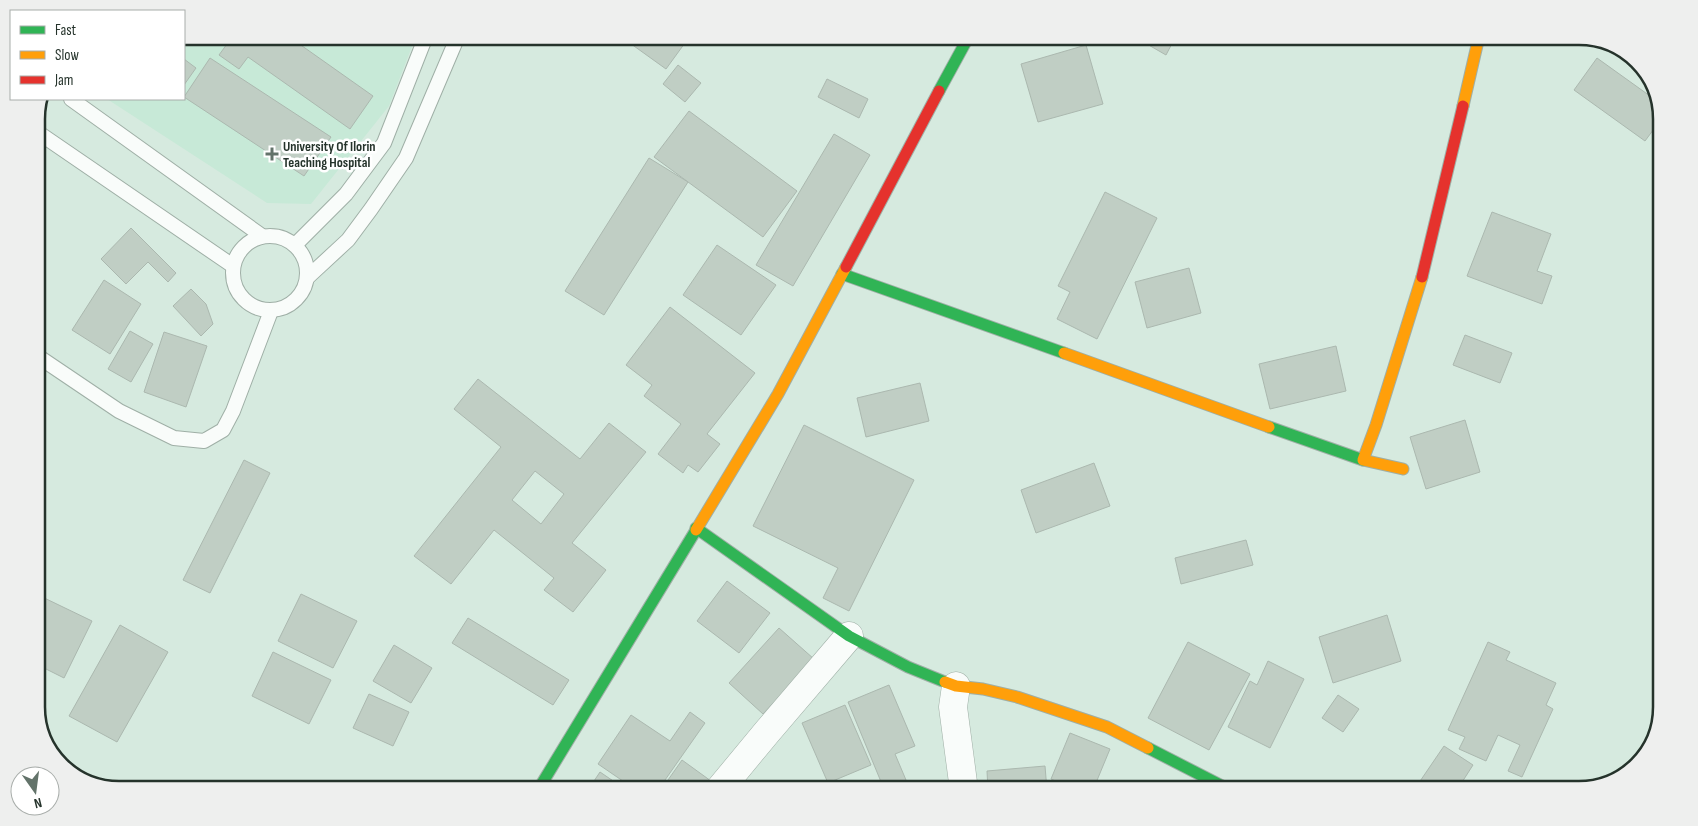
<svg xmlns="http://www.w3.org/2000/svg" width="1698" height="826" font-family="'Sofia Sans Condensed',sans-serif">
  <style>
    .built { fill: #c7e9d7 }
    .building { fill: #c0cec4; stroke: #abb8af; fill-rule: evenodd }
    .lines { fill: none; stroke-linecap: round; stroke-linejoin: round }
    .lane-casing { stroke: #9fafa6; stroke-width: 16 }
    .street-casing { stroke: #9fafa6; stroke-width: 29 }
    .fast-casing { stroke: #9fafa6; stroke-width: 13 }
    .slow-casing { stroke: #9fafa6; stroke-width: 13 }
    .jam-casing { stroke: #9fafa6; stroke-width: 13 }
    .lane { stroke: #f9fcfa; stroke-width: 14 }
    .street { stroke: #f9fcfa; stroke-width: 28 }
    .fast { stroke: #30b455; stroke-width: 11 }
    .slow { stroke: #ff9f0a; stroke-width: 11 }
    .jam { stroke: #e5322d; stroke-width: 11 }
    .poi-dot { fill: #63736a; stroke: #fff; stroke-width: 2 }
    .labels { text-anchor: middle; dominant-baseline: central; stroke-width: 5; stroke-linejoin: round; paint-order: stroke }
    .poi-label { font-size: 14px; font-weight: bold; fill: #25332b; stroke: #fff; text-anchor: start }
    .rim { fill: none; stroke: #25332b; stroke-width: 2.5 }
  </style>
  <rect width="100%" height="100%" fill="#d6eadf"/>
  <!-- built -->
  <polygon class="built" points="184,36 416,36 389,106 311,204 267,203 107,99 184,99"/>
  <!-- building -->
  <g class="building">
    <polygon points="216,36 288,36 373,96 350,129 248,57 239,69 219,55 227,44"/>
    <polygon points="620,36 690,36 666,69"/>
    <polygon points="1133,36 1176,36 1166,55"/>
    <polygon points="1086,45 1103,104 1038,122 1021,64"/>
    <polygon points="210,58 331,137 304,176 184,97"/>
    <polygon points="1597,58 1657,101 1662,118 1645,141 1574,90"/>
    <polygon points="184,59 196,68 184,85"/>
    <polygon points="678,65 701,83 685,102 663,84"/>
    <polygon points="827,79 868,99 859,118 818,97"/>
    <polygon points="689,111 797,191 763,237 654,157"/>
    <polygon points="834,134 870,155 793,286 756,265"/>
    <polygon points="649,158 688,182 604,315 565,291"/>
    <polygon points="1105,192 1157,218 1097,339 1057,319 1070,292 1058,286"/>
    <polygon points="1492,212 1551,234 1537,271 1552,276 1542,304 1467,276"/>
    <polygon points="131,228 176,273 168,282 148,262 126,284 101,259"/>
    <polygon points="717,245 776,285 741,335 683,295"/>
    <polygon points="1189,268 1201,313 1147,328 1135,282"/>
    <polygon points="104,280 141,304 110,354 72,330"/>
    <polygon points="191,289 206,304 213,324 201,336 173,306"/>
    <polygon points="670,307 755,373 707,434 720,444 698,472 688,465 683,473 658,454 681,424 644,396 652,385 626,365"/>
    <polygon points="130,331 153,344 131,382 108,369"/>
    <polygon points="164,332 207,346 186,407 144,392"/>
    <polygon points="1465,335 1512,353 1500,383 1453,365"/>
    <polygon points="1336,346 1346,391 1270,409 1259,364"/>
    <path d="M478,379L580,459L609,423L646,452L572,543L606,570L573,612L544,590L554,578L494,530L451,584L414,556L501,447L454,409ZM535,471L564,494L541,524L512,500Z"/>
    <polygon points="920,383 929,421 866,437 857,398"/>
    <polygon points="1465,420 1480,472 1426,489 1410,437"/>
    <polygon points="804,425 914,480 849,611 823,598 838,568 753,526"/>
    <polygon points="244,460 270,473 210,593 183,580"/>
    <polygon points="1094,463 1110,506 1036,533 1021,490"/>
    <polygon points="1246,540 1253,565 1181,584 1175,558"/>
    <polygon points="727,581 770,613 739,653 697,621"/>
    <polygon points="36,594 92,621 64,678 36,664"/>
    <polygon points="301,594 357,621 333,668 278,641"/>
    <polygon points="1387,615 1401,661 1333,683 1319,637"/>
    <polygon points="468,618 569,680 553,705 452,643"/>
    <polygon points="120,625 168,652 117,742 69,716"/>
    <polygon points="779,628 814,659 763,714 729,683"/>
    <polygon points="1188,642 1250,674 1209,750 1148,718"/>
    <polygon points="1488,642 1510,652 1506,660 1556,683 1546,705 1553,709 1522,777 1508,771 1520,745 1498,735 1486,761 1459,749 1465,737 1448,730"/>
    <polygon points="394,645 432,668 411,703 373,681"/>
    <polygon points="273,652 331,680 309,724 252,696"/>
    <polygon points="1268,661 1304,679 1270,748 1228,727 1250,681 1257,685"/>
    <polygon points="889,685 915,746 895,754 906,780 884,789 848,702"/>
    <polygon points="369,694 409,712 393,746 353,728"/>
    <polygon points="1338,695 1359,709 1343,732 1322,718"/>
    <polygon points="845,705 871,765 828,783 802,723"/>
    <polygon points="690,712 705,723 658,790 636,790 598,764 631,715 670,741"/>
    <polygon points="1070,733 1110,749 1093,790 1077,790 1051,779"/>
    <polygon points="1444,746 1473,765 1457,790 1414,790"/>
    <polygon points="50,751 95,784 82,781"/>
    <polygon points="682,760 711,781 704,790 661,790"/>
    <polygon points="1045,766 1047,790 988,790 987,771"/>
    <polygon points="600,772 625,789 624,790 588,790"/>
  </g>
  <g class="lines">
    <!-- lane casing -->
    <g class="lane-casing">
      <g id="lane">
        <polyline points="71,99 262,236"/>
        <polyline points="36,131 233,266"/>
        <circle cx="270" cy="273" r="37"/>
        <polyline points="296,244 346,194 384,143 426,36"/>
        <polyline points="308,277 348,240 371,209 406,158 458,36"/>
        <polyline points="36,355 119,411 174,438 204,441 223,430 233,411 271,311"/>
      </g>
    </g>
    <!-- street casing -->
    <g class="street-casing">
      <g id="street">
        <polyline points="956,686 953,707 964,790"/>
        <polyline points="719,790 767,732 849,636"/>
      </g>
    </g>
    <!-- fast casing -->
    <g class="fast-casing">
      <g id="fast">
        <polyline points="939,91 969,36"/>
        <polyline points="842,274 1064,353"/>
        <polyline points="1269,427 1363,460"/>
        <polyline points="696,528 849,636 908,667 945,682"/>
        <polyline points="1148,748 1230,790"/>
        <polyline points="538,790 696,530"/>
      </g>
    </g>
    <!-- slow casing -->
    <g class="slow-casing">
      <g id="slow">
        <polyline points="1463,106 1478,41 1482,36"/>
        <polyline points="1064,353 1269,427"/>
        <polyline points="1403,469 1363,460 1376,425 1422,277"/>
        <polyline points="696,530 778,394 846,267"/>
        <polyline points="945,682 956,686 983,689 1017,697 1107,727 1148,748"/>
      </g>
    </g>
    <!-- jam casing -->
    <g class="jam-casing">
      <g id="jam">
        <polyline points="846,267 939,91"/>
        <polyline points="1422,277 1463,106"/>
      </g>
    </g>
    <!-- lane -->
    <use href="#lane" class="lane"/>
    <!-- street -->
    <use href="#street" class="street"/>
    <!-- fast -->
    <use href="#fast" class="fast"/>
    <!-- slow -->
    <use href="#slow" class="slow"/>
    <!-- jam -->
    <use href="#jam" class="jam"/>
  </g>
  <!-- markers -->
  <path class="poi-dot" d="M269.5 146.5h5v5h5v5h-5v5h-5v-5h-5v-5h5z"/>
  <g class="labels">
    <!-- poi labels -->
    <g class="poi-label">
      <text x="283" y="146">University Of Ilorin<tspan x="283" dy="16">Teaching Hospital</tspan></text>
    </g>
  </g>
  <!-- crop -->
  <path d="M0 0H1698V826H0ZM119 45H1579A74 74 0 0 1 1653 119V707A74 74 0 0 1 1579 781H119A74 74 0 0 1 45 707V119A74 74 0 0 1 119 45Z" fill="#eeefee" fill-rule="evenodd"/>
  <path class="rim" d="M119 45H1579A74 74 0 0 1 1653 119V707A74 74 0 0 1 1579 781H119A74 74 0 0 1 45 707V119A74 74 0 0 1 119 45Z"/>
  <!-- legend -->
  <rect x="10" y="10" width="175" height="90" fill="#ffffff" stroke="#a8adaa"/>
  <rect x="20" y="26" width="25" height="8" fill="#30b455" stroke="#a8adaa"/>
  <text x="55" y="35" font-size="15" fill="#25332b">Fast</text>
  <rect x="20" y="51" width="25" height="8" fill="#ff9f0a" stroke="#a8adaa"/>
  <text x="55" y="60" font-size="15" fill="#25332b">Slow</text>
  <rect x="20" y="76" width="25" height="8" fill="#e5322d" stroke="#a8adaa"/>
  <text x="55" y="85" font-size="15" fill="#25332b">Jam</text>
  <!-- north arrow -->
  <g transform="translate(35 791) rotate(166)"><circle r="24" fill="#ffffff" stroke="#a8adaa"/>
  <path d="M0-4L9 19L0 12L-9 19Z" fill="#63736a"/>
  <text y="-8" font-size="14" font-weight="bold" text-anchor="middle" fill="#25332b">N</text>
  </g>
</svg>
